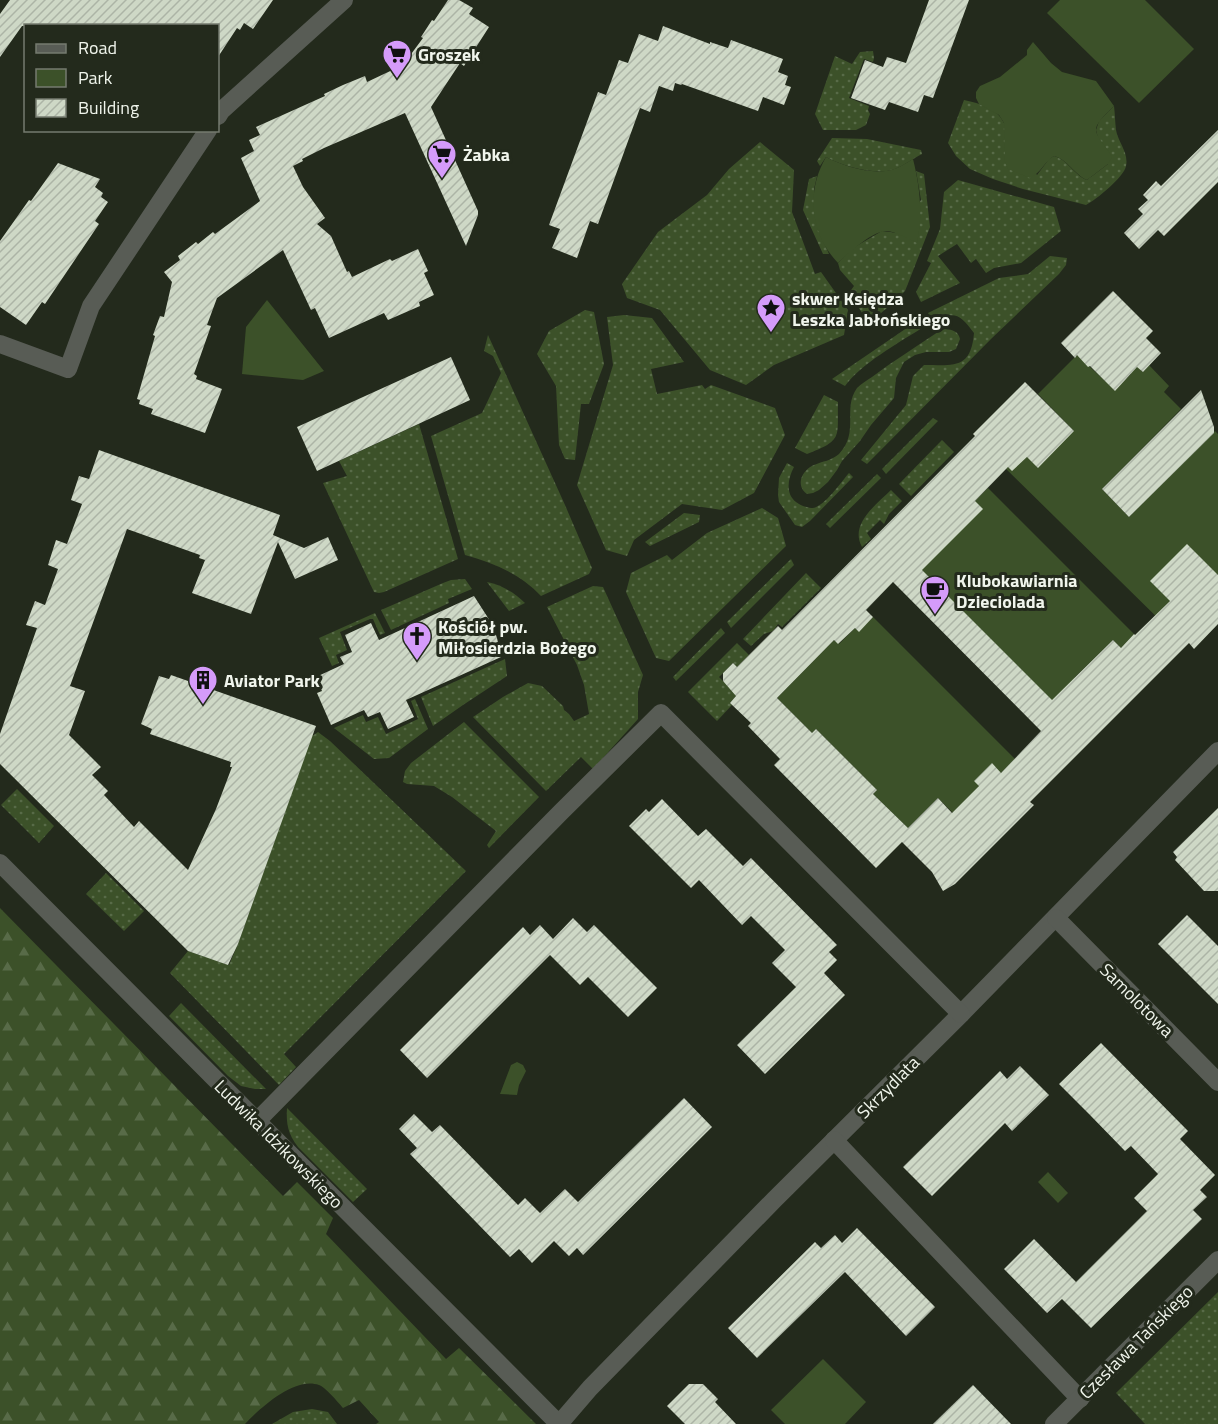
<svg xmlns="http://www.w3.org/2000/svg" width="1218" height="1424" font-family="'Titillium Web',sans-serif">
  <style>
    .grass { fill: url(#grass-dots) }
    .forest { fill: url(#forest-firs) }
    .green { fill: #3c5129 }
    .building { fill: url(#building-hatch); fill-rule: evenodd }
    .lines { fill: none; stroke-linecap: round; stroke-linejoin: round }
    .minor { stroke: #585c55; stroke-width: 18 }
    .labels { text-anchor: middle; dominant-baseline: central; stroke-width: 6; stroke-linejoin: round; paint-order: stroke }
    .poi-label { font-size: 18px; font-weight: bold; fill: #f0f5ec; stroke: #232a1c; text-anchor: start }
    .street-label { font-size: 18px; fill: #f0f5ec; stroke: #232a1c }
  </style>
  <defs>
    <pattern id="grass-dots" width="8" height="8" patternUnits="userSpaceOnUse" patternTransform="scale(1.5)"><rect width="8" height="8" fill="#3c5129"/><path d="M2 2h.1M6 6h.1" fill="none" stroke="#586b48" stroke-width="1.8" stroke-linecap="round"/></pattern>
    <pattern id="forest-firs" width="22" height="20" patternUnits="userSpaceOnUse" patternTransform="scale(1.5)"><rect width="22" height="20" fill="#3c5129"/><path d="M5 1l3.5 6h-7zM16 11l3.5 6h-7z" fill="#586b48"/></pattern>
    <pattern id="building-hatch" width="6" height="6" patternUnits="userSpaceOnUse" patternTransform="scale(1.5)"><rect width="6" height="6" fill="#ced8c6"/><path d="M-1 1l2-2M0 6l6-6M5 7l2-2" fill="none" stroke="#acb4a6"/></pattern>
  </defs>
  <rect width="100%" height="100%" fill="#232a1c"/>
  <!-- grass -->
  <g class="grass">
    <polygon points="873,51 874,58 873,62 864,59 849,98 869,106 868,110 870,114 866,125 856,130 823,130 815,114 835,56 852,64 860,52"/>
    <path d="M964,100C981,104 996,107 1004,123L1037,175L1049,159L1054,156C1067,159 1074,175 1087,180L1108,164L1107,150L1098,138L1096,130L1099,121L1114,106C1115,114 1115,122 1116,130C1118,142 1129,153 1126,166C1124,177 1096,200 1086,205L1023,189L993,179L970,169L956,156L948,143Z"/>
    <path d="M832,138L867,139L921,150L922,154C912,159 902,167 892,170C874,175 842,166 826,157L820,166L817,161Z"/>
    <polygon points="760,142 794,170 792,212 815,274 821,272 848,310 844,335 774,365 746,385 710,370 660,310 627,298 622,284 658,232 707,195 729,169"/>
    <polygon points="916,171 924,174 930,227 909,281 905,291 893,303 875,318 866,319 849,293 854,286 840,270 838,263 853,248 882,231 897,233 921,200"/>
    <polygon points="817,176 814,189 819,231 829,254 823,254 803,210 809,179"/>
    <polygon points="958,180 1054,207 1061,231 1021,263 994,268 986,273 976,259 971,263 957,244 938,256 960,283 921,302 916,292 931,263 927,261 940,229 944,192"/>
    <path d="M1050,256L1067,258L1066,265L1059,274L992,338L867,464L861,460L906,405L913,376L924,365C953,365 971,370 974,333C960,314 954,310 933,322L928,313L999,278L1028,274Z"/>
    <polygon points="585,310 594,312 604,364 589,404 581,404 575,460 565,459 559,445 556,386 537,354 549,331"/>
    <polygon points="624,315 652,318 684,362 651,369 657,394 702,385 705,389 711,385 775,408 785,435 754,493 722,510 682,504 634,540 627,556 606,550 577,485 613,365 607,317"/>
    <path d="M917,321L922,328C898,343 861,364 845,386L832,379Z"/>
    <path d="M945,329C953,330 958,331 960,339L956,349L949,352H926L915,355L904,362L896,378L894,398L871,425L860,441L842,461L837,470L828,482L819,490L813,493L807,494C795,485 802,470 814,465C823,461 831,461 839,454C860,432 842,409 857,388C861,384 867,380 872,377C893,361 916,347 938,332Z"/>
    <path d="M488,335L565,505L592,568L589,574L541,596C520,574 494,563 465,555L431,436L482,413L501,373L493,356L484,351Z"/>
    <path d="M824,395L838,402C837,437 844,440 807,454L795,448Z"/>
    <polygon points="933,418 938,421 886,474 882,469"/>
    <polygon points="419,424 458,559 384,592 379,593 374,592 323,483 347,476 339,461"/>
    <polygon points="942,440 954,452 911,496 899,484"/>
    <path d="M787,463L794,467C787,480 785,496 799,504C802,506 809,508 813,508C825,506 841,482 849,473L853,477L810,521L802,527L795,525L779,502L778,495L779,478Z"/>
    <polygon points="877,474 881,478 830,528 826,524"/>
    <path d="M891,490L902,501L889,514L884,524L880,520L867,533L871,539L862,547C849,524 877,504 891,490Z"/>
    <polygon points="762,508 778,518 786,546 669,661 656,658 626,592 631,573 667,555 672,560 707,533"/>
    <polygon points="684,513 700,515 699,522 650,546 645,542"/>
    <polygon points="791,559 794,565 731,628 727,622"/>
    <polygon points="806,573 821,588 782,627 778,624 773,631 764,634 751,646 743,639"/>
    <polygon points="465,579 472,589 448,599 449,603 391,630 381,610 443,583 451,580"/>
    <path d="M487,582C502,585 515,593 525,603L509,611Z"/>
    <polygon points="593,586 603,587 643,675 638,692 638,719 593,769 581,757 546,791 473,717 503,697 528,683 542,686 563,706 564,710 569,714 574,721 589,714 584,685 577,665 547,607"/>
    <polygon points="375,613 385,633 380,635 373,619 370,619 340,632 347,650 336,655 339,663 332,666 319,638"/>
    <polygon points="721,628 725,633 676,681 673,677"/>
    <polygon points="737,643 749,655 737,667 733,663 719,677 737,695 730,703 732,705 717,721 688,692"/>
    <polygon points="505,659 507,676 463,705 433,726 421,697"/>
    <polygon points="415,699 428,729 389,758 374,759 334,728 363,715 366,722 378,717 386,734 418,719 411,701"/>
    <polygon points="464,722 539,797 489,848 487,845 496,831 452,797 434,786 407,784 403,782 405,771 411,763"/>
    <polygon points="318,732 330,741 466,871 284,1054 296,1067 279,1085 170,973 188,951 229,965 238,944 312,736"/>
    <polygon points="17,789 54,826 39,843 1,805"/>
    <polygon points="106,873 144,911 124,931 86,894"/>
    <polygon points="181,1003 266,1089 255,1089 241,1086 228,1076 169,1016"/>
    <path d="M287,1108L367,1189L353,1202L298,1147C288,1134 286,1124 287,1108Z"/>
    <polygon points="1218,1292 1218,1424 1145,1424 1116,1393"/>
    <polygon points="312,1409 328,1412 337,1424 272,1424 293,1412"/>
  </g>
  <!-- forest -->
  <path class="forest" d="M0,908L283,1196L297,1182L333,1218L326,1234L446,1359L459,1348L536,1424H376L379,1422L359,1400L343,1408C338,1402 325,1387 319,1385C295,1376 260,1408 245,1424H0Z"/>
  <!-- green -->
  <g class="green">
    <polygon points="1060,0 1145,0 1194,49 1139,103 1047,13"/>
    <path d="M1033,42L1051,63L1062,72L1096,81L1114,106C1086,133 1095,129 1112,157L1108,164L1087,180C1075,175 1067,159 1054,156C1044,162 1041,173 1030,178L1008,169L1005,162L1004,123L999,115L979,104L976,98V92L980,86L1000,77L1027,55V50Z"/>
    <path d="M826,157C843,166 872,175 891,170C899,168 906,163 913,159C920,187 923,214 917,243C907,238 897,232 886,231C872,231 848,254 838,263C810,234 806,191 826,157Z"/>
    <polygon points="267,300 324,371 303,380 242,374 246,327"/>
    <polygon points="1077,355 1115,390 1131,374 1121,363 1128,357 1143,372 1149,365 1169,386 1164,392 1181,409 1102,489 1129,517 1215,431 1218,434 1218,575 1170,601 1158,613 1173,633 1000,463 1027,457 1074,431 1038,394"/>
    <polygon points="988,488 1134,634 1121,648 1113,640 1075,677 1060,709 913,562"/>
    <polygon points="873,617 1015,759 1001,773 979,786 957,817 938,798 908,828 873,794 877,790 816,729 812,733 777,698 834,640 839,644 855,628 859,631"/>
    <polygon points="517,1062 523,1065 526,1071 519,1085 517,1095 500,1094 511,1065"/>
    <polygon points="1048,1172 1068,1193 1058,1203 1038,1182"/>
    <polygon points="823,1359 866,1402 845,1424 785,1424 771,1410"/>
  </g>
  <!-- building -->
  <g class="building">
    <polygon points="10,0 273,0 253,29 244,23 240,30 237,28 218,57 218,26 22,26 0,57 0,14"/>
    <polygon points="448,0 459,0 473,8 469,14 489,27 464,66 460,63 431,107 478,211 478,215 466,246 405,113 324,148 302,159 303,161 293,166 303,187 325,218 317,224 331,236 347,272 349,271 352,277 390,259 392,261 418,249 428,271 424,273 434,295 419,302 420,306 388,320 384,313 329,338 315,308 311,310 283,250 217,298 207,325 211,326 194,374 197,376 196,379 222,389 205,433 151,414 153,409 139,404 140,400 137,399 155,336 153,335 160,316 164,317 172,282 164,272 180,260 178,256 196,242 198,244 213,232 215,234 260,201 241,158 254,151 249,140 260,135 256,127 325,96 324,94 343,85 365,76 367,82 403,65 423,38 421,37 432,20 434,21"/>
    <polygon points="929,0 969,0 933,98 924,95 918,112 889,102 885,110 851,98 865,60 883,67 887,57 906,63"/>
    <polygon points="663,26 710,44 710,42 728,48 731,40 783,59 778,72 788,76 785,85 791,87 784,105 763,97 758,111 682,84 681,85 675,83 673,91 659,86 650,112 640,108 598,224 590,221 577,258 552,248 560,229 549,225 598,92 606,95 619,60 628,63 639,34 658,41"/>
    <polygon points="1218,130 1218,182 1164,236 1158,230 1139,249 1124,233 1143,214 1138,209 1148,200 1143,195 1156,181 1161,186"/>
    <polygon points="58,163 100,179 95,187 103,193 101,197 108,202 95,221 99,224 45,304 42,302 26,325 0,307 0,241 29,200 31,201"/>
    <polygon points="1113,291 1153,331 1146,338 1161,353 1143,372 1137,367 1115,391 1090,366 1088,367 1077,355 1075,358 1061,343"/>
    <polygon points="451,357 470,400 317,471 297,427"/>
    <path d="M1025,382L1074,431L1038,468L1027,457L1012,471L1008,467L975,501L983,509L922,570L1052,700L1113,640L1121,648L1134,634L1135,635L1170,601L1150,581L1187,544L1218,575V624L1194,649L1189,643L1030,802L1034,805L955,884L943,891L932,872L902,842L876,868L774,765L780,759L748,726L751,723L730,703L736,696L723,681V673L733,663L737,667L778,626L782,630L975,436L973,434ZM893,582L1041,731L1001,773L992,763L974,781L979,786L952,813L938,798L908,828L873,794L877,790L816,729L812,733L777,698L834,640L838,644L855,628L859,632L873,617L866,610Z"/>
    <polygon points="1201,390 1214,427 1214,433 1129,517 1102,489"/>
    <polygon points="99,450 280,515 273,535 304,548 328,537 338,560 295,579 278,542 251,614 192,593 205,560 199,558 200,555 127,529 70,686 85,691 69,735 101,767 92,775 108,791 104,795 134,827 139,821 188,870 216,809 232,767 230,767 231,762 150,734 152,729 141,724 159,676 169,679 171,675 316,726 238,944 228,965 188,951 0,764 0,734 37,628 26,625 35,601 45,605 58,569 48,565 56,540 67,544 82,504 71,500 79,476 89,479"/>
    <polygon points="474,596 492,624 497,638 501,657 406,700 414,717 388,729 380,712 368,717 364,710 331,725 317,693 322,691 316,677 344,664 340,657 352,652 345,635 371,623 379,640"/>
    <polygon points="662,799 698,836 706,829 743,866 751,858 837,945 829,952 837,960 824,973 845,995 765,1074 737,1045 796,987 772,963 785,950 751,916 742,925 699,880 691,888 629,826 646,809 649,812"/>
    <polygon points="1218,808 1218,891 1204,891 1175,860 1177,857 1173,852"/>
    <polygon points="1187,915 1218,946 1218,1004 1158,944"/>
    <polygon points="573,918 587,932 594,925 657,988 628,1017 588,977 580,985 550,955 427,1078 400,1050 523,927 530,935 540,925 553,939"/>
    <polygon points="1101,1043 1188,1131 1180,1139 1215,1175 1200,1190 1207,1197 1193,1210 1202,1219 1091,1328 1062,1299 1047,1313 1004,1269 1034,1239 1076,1282 1147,1211 1134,1198 1158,1174 1131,1146 1125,1151 1090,1115 1059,1084"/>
    <polygon points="1020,1066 1049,1095 1012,1131 1005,1123 932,1196 903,1167 1000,1071 1007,1079"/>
    <polygon points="684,1098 712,1127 583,1255 577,1248 569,1256 554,1241 532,1263 519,1249 510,1257 410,1154 417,1148 399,1129 414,1114 432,1132 440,1125 518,1205 525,1198 540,1213 565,1189 578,1202"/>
    <polygon points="857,1228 935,1307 906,1336 845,1272 757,1358 728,1328 815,1242 821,1248 835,1235 842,1243"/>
    <polygon points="689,1384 703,1384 718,1399 715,1402 736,1424 685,1424 667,1406"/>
    <polygon points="973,1385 1011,1424 933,1424"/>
  </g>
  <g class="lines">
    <!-- minor -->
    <g class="minor">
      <polyline points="218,116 221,111 344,0"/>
      <polyline points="0,344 68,369 91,306 208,130"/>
      <polyline points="0,863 559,1424 590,1388 774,1200 961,1014 1218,751"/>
      <polyline points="1056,918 1218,1082"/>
      <polyline points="257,1121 561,812 661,713 961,1014"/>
      <polyline points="834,1140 1080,1399"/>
      <polyline points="1054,1424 1218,1260"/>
    </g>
  </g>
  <!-- icons -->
  <defs>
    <g id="supermarket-pin" transform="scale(1.5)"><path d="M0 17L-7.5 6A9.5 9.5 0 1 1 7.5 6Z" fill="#d59bfa" stroke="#232a1c"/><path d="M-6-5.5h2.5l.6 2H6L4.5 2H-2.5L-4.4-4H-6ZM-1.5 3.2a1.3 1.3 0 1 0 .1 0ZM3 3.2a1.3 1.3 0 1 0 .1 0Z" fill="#111"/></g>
    <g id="sight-pin" transform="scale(1.5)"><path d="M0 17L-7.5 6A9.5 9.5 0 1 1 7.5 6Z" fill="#d59bfa" stroke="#232a1c"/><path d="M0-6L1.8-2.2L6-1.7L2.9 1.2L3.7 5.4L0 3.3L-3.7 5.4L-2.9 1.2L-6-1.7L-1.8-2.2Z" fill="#111"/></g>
    <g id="cafe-pin" transform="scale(1.5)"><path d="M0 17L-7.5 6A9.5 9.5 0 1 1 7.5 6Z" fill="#d59bfa" stroke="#232a1c"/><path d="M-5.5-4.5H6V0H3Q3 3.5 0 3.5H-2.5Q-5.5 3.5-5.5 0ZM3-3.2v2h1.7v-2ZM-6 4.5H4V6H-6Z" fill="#111"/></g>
    <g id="church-pin" transform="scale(1.5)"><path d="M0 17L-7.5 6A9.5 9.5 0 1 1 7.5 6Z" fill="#d59bfa" stroke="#232a1c"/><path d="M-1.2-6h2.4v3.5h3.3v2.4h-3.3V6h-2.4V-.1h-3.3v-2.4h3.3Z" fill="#111"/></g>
    <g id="building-pin" transform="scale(1.5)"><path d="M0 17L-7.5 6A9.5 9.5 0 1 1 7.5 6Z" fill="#d59bfa" stroke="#232a1c"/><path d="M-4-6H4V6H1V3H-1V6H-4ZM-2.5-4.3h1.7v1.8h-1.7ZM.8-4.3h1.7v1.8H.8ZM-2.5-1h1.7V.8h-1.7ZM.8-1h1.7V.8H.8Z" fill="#111"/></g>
  </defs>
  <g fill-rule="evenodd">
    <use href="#supermarket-pin" x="397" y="54"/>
    <use href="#supermarket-pin" x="442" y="154"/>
    <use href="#sight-pin" x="771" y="308"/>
    <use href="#cafe-pin" x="935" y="590"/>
    <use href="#church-pin" x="417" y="636"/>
    <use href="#building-pin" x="203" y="680"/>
  </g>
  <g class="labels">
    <!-- poi labels -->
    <g class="poi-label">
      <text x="418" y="54">Groszek</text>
      <text x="463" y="154">Żabka</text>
      <text x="792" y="298">skwer Księdza<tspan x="792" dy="21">Leszka Jabłońskiego</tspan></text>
      <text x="956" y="580">Klubokawiarnia<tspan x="956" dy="21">Dzieciolada</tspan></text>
      <text x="438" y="626">Kościół pw.<tspan x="438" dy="21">Miłosierdzia Bożego</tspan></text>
      <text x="224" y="680">Aviator Park</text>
    </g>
    <!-- street labels -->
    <g class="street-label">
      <text transform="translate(1137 1000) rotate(45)">Samolotowa</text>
      <text transform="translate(888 1087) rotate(-45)">Skrzydlata</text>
      <text transform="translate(279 1144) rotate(45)">Ludwika Idzikowskiego</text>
      <text transform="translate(1136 1342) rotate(-45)">Czesława Tańskiego</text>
    </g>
  </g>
  <!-- legend -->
  <rect x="24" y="24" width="195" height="108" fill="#232a1c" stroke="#757b6f" stroke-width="1.5"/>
  <rect x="36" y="44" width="30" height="9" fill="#585c55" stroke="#757b6f" stroke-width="1.5"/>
  <text x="78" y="54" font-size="18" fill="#f0f5ec">Road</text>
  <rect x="36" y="69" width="30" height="18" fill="#3c5129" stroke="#757b6f" stroke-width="1.5"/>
  <text x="78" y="84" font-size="18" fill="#f0f5ec">Park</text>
  <rect x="36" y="99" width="30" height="18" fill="url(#building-hatch)" stroke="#757b6f" stroke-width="1.5"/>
  <text x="78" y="114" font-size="18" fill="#f0f5ec">Building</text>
</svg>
